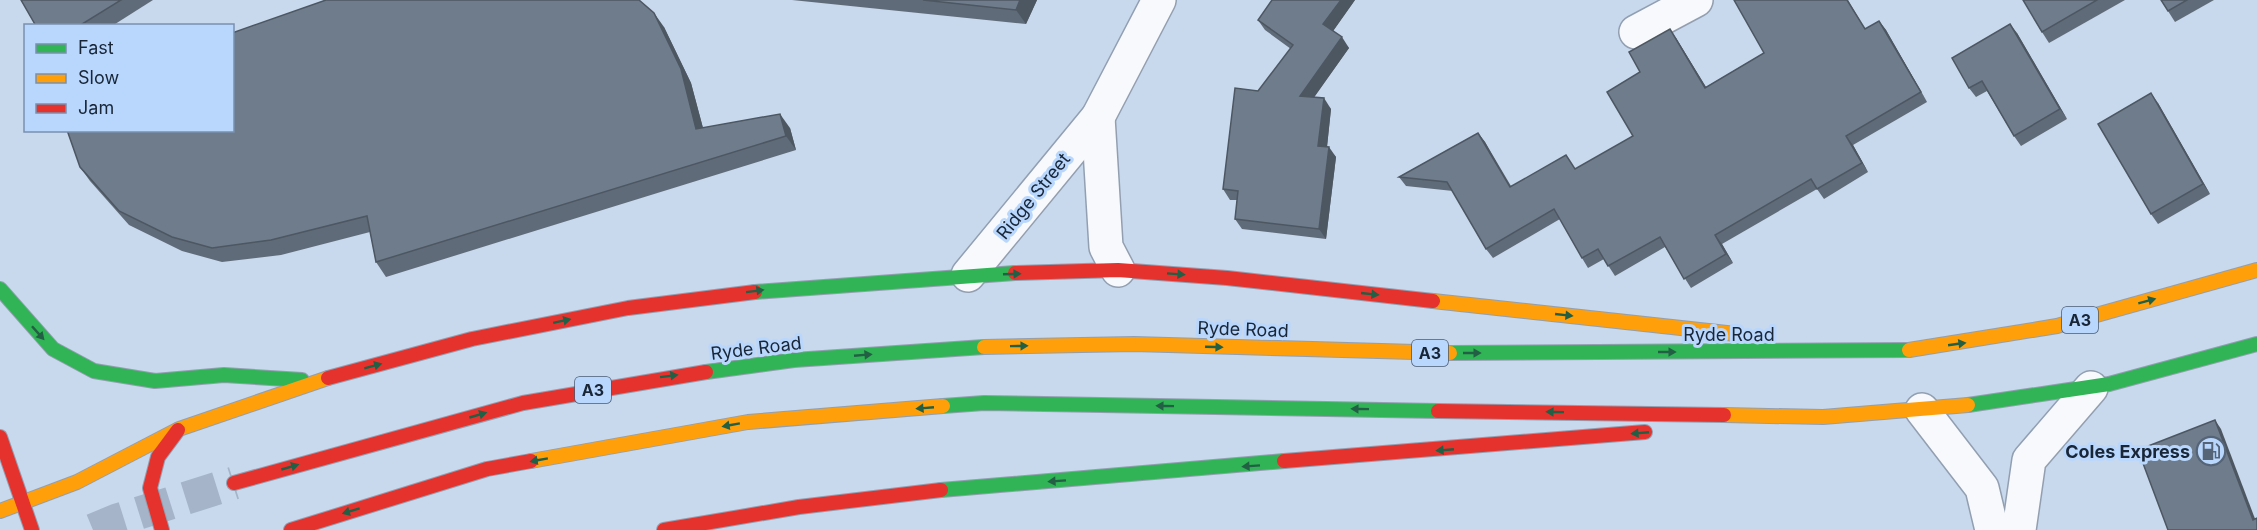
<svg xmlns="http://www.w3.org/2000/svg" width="2257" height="530" font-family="Inter,sans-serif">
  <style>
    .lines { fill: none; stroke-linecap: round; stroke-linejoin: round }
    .highway-tunnel { stroke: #a5b4c9; stroke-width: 33; stroke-dasharray: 33 16; stroke-linecap: butt }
    .street-casing { stroke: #929fb1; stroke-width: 36 }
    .fast-casing { stroke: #929fb1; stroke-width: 16 }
    .slow-casing { stroke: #929fb1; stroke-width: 16 }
    .jam-casing { stroke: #929fb1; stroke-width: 16 }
    .street { stroke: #f7f9fc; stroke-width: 33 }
    .fast { stroke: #30b455; stroke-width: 14 }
    .slow { stroke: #ff9f0a; stroke-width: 14 }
    .jam { stroke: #e5322d; stroke-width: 14 }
    .wall { fill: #5f6b78 }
    .shaded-wall { fill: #4d5762 }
    .building { fill: #6e7c8c; stroke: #4d5762; stroke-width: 1.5 }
    .oneway { fill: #225f44 }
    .labels { text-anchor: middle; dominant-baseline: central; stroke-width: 6; stroke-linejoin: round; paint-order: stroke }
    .shield { fill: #b9d7fc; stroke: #485b73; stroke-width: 1.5 }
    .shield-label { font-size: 16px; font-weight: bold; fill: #182638 }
    .street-label { font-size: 18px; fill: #182638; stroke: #b9d7fc }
    .poi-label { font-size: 18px; font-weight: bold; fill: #182638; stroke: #b9d7fc; text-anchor: end }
  </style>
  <rect width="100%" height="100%" fill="#c8d8ed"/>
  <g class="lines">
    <!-- highway-tunnel -->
    <polyline class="highway-tunnel" points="93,530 117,520 234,483"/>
    <!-- street casing -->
    <g class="street-casing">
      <g id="street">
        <polyline points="1636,32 1696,0"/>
        <polyline points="1098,117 1106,247 1118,270"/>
        <polyline points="968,275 1098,117 1159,0"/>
        <polyline points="1922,410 1982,488 1992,530"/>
        <polyline points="2019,530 2029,460 2091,388"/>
      </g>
    </g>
    <!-- fast casing -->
    <g class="fast-casing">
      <g id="fast">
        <polyline points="0,289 53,349 94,371 155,381 224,375 302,380"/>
        <polyline points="755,292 1015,273"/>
        <polyline points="1450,353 1909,350"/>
        <polyline points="706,372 794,360 984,347"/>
        <polyline points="1968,405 2109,384 2257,344"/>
        <polyline points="943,406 984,403 1438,411"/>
        <polyline points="941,490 1284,461"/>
      </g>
    </g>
    <!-- slow casing -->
    <g class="slow-casing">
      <g id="slow">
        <polyline points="1433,301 1736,334"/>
        <polyline points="984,347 1134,344 1450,353"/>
        <polyline points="1909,350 2057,326 2257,270"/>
        <polyline points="1724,415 1823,417 1968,405"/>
        <polyline points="531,461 748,422 943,406"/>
        <polyline points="0,511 77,482 179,429 328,378"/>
      </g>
    </g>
    <!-- jam casing -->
    <g class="jam-casing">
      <g id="jam">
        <polyline points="1015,273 1118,270 1227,278 1433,301"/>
        <polyline points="328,378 472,339 628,308 755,292"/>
        <polyline points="1438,411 1724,415"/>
        <polyline points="0,437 32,530"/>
        <polyline points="1284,461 1645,432"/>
        <polyline points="234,483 523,403 706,372"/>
        <polyline points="162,530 150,488 158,457 178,430"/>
        <polyline points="291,530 487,469 531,461"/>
        <polyline points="664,530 799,507 941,490"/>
      </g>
    </g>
    <!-- street -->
    <use href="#street" class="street"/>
    <!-- fast -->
    <use href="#fast" class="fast"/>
    <!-- slow -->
    <use href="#slow" class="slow"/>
    <!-- jam -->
    <use href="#jam" class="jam"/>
  </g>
  <!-- wall -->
  <g class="wall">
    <polygon points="21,0 153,0 112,26 36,26"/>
    <polygon points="792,0 1037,0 1026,24"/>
    <polygon points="1355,0 1333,31 1349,48 1314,97 1331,109 1327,147 1336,157 1326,239 1242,229 1235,219 1237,200 1230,200 1223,189 1258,91 1291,49 1265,30 1258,20"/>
    <polygon points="1848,0 1865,29 1879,21 1886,30 1927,102 1853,145 1868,172 1824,199 1817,189 1722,244 1733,263 1691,288 1665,247 1615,276 1604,259 1588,268 1582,258 1560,219 1493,258 1486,249 1453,191 1406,186 1399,177 1478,133 1485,142 1511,186 1576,169 1633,136 1640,72 1676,38 1706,87 1764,53"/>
    <polygon points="2023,0 2125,0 2049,43 2042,32"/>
    <polygon points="2161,0 2214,0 2175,22"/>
    <polygon points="664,27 691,83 703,128 790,128 796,150 386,277 376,262 370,232 281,255 222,262 182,251 129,225 90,181 80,167"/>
    <polygon points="2017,33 2067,119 2021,146 2014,136 1987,91 1976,97 1969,88"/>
    <polygon points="2158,103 2210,194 2158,224 2151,214"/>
  </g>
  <!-- shaded-wall -->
  <g class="shaded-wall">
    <polygon points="1020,0 1037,0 1026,24 1016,10"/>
    <polygon points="1341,0 1355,0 1331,34 1323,24"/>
    <polygon points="654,13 664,27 691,83 707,143 696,129"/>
    <polygon points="1879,21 1886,30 1927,102 1921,92"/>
    <polygon points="2010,24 2017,33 2067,119 2060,109"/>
    <polygon points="1670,29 1676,38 1712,97 1705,88"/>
    <polygon points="1342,37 1349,48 1308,106 1300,96"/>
    <polygon points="2151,93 2158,103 2210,194 2203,184"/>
    <polygon points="1324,98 1331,109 1326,156 1318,146"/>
    <polygon points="780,114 790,128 796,150 786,136"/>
    <polygon points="1478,133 1485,142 1516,197 1510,187"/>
    <polygon points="1846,136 1853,145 1868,172 1862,163"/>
    <polygon points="1329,147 1336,157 1326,239 1319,229"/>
    <polygon points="1715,235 1722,244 1733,263 1726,254"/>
    <polygon points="2215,420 2221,429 2257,524 2253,520"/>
  </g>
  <!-- building -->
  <g class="building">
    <polygon points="21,0 121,0 79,26 36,26"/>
    <polygon points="326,0 639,0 654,13 681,69 696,129 780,114 786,136 376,262 367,216 271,240 212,248 172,237 119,211 80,167 67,130 232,130 232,33"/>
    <polygon points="923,0 1020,0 1016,10"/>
    <polygon points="1272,0 1341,0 1323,24 1342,37 1300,96 1324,98 1318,146 1329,147 1319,229 1235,219 1238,191 1223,189 1235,88 1258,91 1293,45 1258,20"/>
    <polygon points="1734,0 1847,0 1865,29 1879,21 1921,92 1846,136 1862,163 1817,189 1811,179 1715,235 1726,254 1684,279 1660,237 1608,266 1598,249 1582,258 1554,209 1486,249 1447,182 1399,177 1478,133 1510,187 1566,155 1575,169 1633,136 1607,92 1640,72 1629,52 1670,29 1705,88 1764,53"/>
    <polygon points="2023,0 2097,0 2042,32"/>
    <polygon points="2161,0 2187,0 2168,11"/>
    <polygon points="2010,24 2060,109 2014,136 1982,81 1969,88 1952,58"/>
    <polygon points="2151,93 2203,184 2151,214 2098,124"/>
    <polygon points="2215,420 2253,520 2257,518 2257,530 2168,530 2138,450"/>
  </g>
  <!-- one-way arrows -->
  <defs><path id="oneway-solid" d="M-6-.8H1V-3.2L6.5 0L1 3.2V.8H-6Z" transform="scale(1.5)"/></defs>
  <g class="oneway">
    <use href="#oneway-solid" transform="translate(1012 274) rotate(-2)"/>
    <use href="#oneway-solid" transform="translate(1176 274) rotate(4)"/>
    <use href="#oneway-solid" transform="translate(755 291) rotate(-7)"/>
    <use href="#oneway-solid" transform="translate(1370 294) rotate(6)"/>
    <use href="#oneway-solid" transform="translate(2147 301) rotate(-15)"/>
    <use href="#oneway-solid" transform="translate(1564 315) rotate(6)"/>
    <use href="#oneway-solid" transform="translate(562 321) rotate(-12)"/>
    <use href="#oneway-solid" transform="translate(38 333) rotate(48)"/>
    <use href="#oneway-solid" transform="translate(1957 344) rotate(-8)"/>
    <use href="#oneway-solid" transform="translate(1019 346) rotate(-1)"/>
    <use href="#oneway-solid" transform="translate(1214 347) rotate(2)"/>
    <use href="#oneway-solid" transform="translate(1667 352)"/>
    <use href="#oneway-solid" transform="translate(1472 353)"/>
    <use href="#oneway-solid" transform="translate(863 355) rotate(-5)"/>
    <use href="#oneway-solid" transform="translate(373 366) rotate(-15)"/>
    <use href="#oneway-solid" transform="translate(669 376) rotate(-7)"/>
    <use href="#oneway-solid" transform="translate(1165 406) rotate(-179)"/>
    <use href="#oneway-solid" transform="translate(925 408) rotate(175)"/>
    <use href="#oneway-solid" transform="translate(1360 409) rotate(-179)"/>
    <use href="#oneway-solid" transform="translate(1555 412) rotate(-179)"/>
    <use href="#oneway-solid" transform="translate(478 415) rotate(-16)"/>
    <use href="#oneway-solid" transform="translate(731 425) rotate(170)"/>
    <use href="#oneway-solid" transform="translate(1640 433) rotate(175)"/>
    <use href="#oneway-solid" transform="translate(1445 450) rotate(175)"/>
    <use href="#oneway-solid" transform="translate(539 460) rotate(170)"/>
    <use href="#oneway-solid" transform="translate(1251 466) rotate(176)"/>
    <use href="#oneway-solid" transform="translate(290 467) rotate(-16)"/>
    <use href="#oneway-solid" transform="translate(1057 481) rotate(176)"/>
    <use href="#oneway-solid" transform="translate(351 511) rotate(163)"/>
  </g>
  <!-- icons -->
  <defs>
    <g id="fuel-ring" transform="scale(1.5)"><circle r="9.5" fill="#b9d7fc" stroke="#566477" stroke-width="1.5"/><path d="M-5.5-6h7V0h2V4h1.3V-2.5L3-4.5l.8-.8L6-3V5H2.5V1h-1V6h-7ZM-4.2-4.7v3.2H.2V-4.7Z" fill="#566477"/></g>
  </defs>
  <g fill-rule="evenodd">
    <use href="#fuel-ring" x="2211" y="451"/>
  </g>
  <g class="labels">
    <!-- shield labels -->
    <g class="shield">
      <rect x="2062" y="307" width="36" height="26" rx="4.5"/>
      <rect x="1412" y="340" width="36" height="26" rx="4.5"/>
      <rect x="575" y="377" width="36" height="26" rx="4.5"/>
    </g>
    <g class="shield-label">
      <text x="2080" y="320">A3</text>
      <text x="1430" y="353">A3</text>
      <text x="593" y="390">A3</text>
    </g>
    <!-- street labels -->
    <g class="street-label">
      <text transform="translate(1033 196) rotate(-51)">Ridge Street</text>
      <text transform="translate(1243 329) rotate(2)">Ryde Road</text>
      <text x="1729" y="334">Ryde Road</text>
      <text transform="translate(756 348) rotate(-7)">Ryde Road</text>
    </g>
    <!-- poi labels -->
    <g class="poi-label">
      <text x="2190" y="451">Coles Express</text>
    </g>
  </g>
  <!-- legend -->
  <rect x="24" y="24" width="210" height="108" fill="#b9d7fc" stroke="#7990ae" stroke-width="1.5"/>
  <rect x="36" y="44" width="30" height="9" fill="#30b455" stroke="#7990ae" stroke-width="1.5"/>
  <text x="78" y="54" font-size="18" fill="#182638">Fast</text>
  <rect x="36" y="74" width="30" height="9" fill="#ff9f0a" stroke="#7990ae" stroke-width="1.5"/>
  <text x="78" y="84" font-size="18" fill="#182638">Slow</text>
  <rect x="36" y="104" width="30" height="9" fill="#e5322d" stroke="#7990ae" stroke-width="1.5"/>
  <text x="78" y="114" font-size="18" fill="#182638">Jam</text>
</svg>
